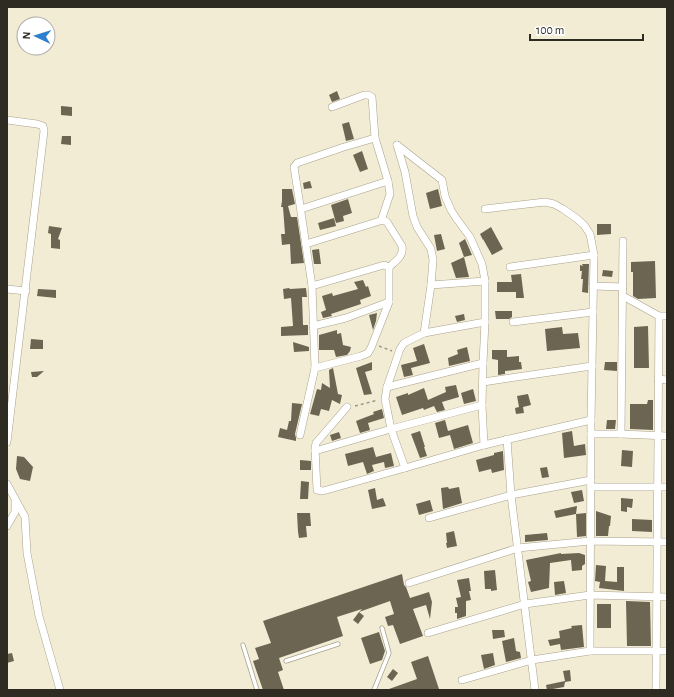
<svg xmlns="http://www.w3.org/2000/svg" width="674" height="697" font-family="'Alegreya Sans',sans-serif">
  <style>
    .building { fill: #6c6551 }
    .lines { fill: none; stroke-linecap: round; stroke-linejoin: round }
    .service-casing { stroke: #a8a18b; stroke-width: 5 }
    .minor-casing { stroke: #a8a18b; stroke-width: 8 }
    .path { stroke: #9d9787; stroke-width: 1.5; stroke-dasharray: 3 3; stroke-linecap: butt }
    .service { stroke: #fff; stroke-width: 3.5 }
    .minor { stroke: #fff; stroke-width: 7 }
  </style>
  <rect width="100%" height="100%" fill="#f3ecd5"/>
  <!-- building -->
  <g class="building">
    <polygon points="337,91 340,99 332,102 329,95"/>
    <polygon points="61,106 72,107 72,116 61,115"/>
    <polygon points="349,122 354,139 346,141 342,124"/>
    <polygon points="62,136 71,136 71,145 61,144"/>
    <polygon points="362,151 368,169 360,172 353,155"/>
    <polygon points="310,181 312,188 304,189 303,183"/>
    <polygon points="282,189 292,189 295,204 288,206 291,217 297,217 304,263 291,264 290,244 282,245 281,234 285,234 283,207 281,207 282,201"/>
    <polygon points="438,189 442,206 430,209 426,193"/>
    <polygon points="348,199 352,213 343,216 344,221 336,223 331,205"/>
    <polygon points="334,218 336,226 320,230 318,223"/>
    <polygon points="597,224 611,224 611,234 597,235"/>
    <polygon points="49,226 62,228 58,239 60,240 60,249 51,248 51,234 48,233"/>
    <polygon points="491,227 503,249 492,255 483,239 483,240 480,234"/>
    <polygon points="441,234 445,249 437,251 434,235"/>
    <polygon points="465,239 472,255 464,257 459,243"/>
    <polygon points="319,249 321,264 314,264 312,250"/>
    <polygon points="464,257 469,277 456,278 451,263"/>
    <polygon points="655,261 656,298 638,299 633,296 633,272 631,272 631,262"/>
    <polygon points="582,264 589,264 588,293 582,292 583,279 581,279 582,271 580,271 580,265 583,266"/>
    <polygon points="603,270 613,271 612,277 602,276"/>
    <polygon points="521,274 524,298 516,298 516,292 497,292 497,282 512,282 511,275"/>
    <polygon points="363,280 366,287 368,286 371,296 360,300 361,304 331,314 332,316 323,318 321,312 326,310 322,296 332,293 333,296 358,289 354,282"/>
    <polygon points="289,288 290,289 306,288 307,297 302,297 303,325 308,325 308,335 281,336 281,327 293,326 291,298 284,299 283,289"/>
    <polygon points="38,289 56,290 56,298 37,296"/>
    <polygon points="495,311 512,311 512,317 509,319 496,319"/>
    <polygon points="377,313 376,321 373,330 369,315"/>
    <polygon points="464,314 465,320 457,322 455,316"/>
    <polygon points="648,326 649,368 634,368 634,327"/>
    <polygon points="562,327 563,334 578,333 580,348 547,351 545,329"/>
    <polygon points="337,330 337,334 341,333 343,345 351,347 350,351 347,355 336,357 334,350 319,350 319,335"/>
    <polygon points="31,339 43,340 43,349 30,349"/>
    <polygon points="293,342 309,347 309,351 294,352"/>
    <polygon points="424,344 430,363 411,368 413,375 404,377 401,365 417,361 413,348"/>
    <polygon points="467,347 470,361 449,366 448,358 458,354 457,350"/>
    <polygon points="492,350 507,350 507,357 519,356 519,362 521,362 522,369 505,371 505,374 498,375 498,360 492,359"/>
    <polygon points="372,362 372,370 365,372 372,394 364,395 356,368"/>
    <polygon points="605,362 617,362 617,371 604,370"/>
    <polygon points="333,368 338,394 342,395 340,404 332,400 329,411 321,409 319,416 310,414 317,389 321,390 322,383 330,388 329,370"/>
    <polygon points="44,371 37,377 32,377 31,372"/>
    <polygon points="456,385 459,397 442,402 445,410 437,412 434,406 424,410 423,408 402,415 396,397 408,393 408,395 424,388 428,400 446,392 445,387"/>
    <polygon points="473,389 476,401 464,404 461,393"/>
    <polygon points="528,394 531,405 523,407 524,413 516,414 515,408 519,407 517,396"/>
    <polygon points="648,400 653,400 653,430 630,429 630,404 647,404"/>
    <polygon points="292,403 302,404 295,434 296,438 296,441 278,437 280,428 287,430 289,421 291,421"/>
    <polygon points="382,409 384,418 368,423 370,430 360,433 356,421 374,414 373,412"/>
    <polygon points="445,420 448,431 468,425 473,443 454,449 450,435 439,438 435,423"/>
    <polygon points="607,420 616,420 615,429 606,429"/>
    <polygon points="420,431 425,447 424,447 427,456 420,458 411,434"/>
    <polygon points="572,431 574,446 585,444 586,455 564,458 562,433"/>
    <polygon points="339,432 341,438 332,441 330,435"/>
    <polygon points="373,447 376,457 391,453 394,466 385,468 384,462 372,465 374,471 367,474 363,462 348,466 345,454"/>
    <polygon points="622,450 633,451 632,467 621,466"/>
    <polygon points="503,451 504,470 492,473 491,469 479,472 476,460 494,455 494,453"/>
    <polygon points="17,456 24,457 33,467 30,481 20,479 16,469"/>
    <polygon points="300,460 311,461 311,470 300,470"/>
    <polygon points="547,467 549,477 542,478 540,468"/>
    <polygon points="301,481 309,482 308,499 300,499"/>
    <polygon points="448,487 449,489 459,487 462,503 443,509 441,488"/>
    <polygon points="375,488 377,500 383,498 386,506 372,509 368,490"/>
    <polygon points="582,490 584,501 574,503 571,492"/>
    <polygon points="621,498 633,499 632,508 627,507 627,512 621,511"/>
    <polygon points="430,500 433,511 419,515 416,504"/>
    <polygon points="577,506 576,514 556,518 554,511"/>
    <polygon points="596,511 611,516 610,526 609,526 608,536 596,536"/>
    <polygon points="297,513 310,513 311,526 306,526 307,537 299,538 298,532"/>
    <polygon points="586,513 586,536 577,537 576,514"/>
    <polygon points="632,519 652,520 652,532 632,531"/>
    <polygon points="454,531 457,546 447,548 446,543 447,543 446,533"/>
    <polygon points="547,533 548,540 525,542 525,535"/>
    <polygon points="561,553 561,554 579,553 585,555 585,564 582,566 582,570 572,571 571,560 550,563 549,588 531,592 528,582 531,581 526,560"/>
    <polygon points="596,565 606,566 605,581 617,582 617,567 624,567 624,591 599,588 600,582 595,581"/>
    <polygon points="495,570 497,590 491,591 491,589 485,589 484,571"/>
    <polygon points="402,574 404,585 406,587 410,598 429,592 432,602 430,619 426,605 413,609 423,636 400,644 393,625 388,626 385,617 394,614 390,601 359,612 362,609 337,617 343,636 279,658 283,670 278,672 284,690 263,690 253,661 259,659 255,648 271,643 263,621"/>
    <polygon points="469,578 471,591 469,591 471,600 466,601 466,616 457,619 457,613 455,613 455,607 458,607 456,598 461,597 457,580"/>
    <polygon points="564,581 566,593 555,595 554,582"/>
    <polygon points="626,601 650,602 651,646 627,646"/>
    <rect x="597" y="604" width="14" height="24"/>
    <polygon points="359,612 364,616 358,624 353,620"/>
    <polygon points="582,625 584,647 561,650 560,644 550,646 548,640 560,638 559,631 572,628 571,626"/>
    <polygon points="492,630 504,630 505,637 493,639"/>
    <polygon points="379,632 385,651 382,660 370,664 361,638"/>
    <polygon points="514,638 516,651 520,652 521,658 506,662 502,641"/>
    <polygon points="12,653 14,661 7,663 7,654"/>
    <polygon points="493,653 495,665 484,669 481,655"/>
    <polygon points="428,656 439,689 435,690 389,690 389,689 417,679 411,662"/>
    <polygon points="393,669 398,673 392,681 387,677"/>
    <polygon points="570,670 571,681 565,682 564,687 547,690 546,685 565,681 563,671"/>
  </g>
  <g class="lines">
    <!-- service casing -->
    <g class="service-casing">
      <g id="service">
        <polyline points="243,645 257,690"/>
        <polyline points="286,661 338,644"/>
        <polyline points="374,690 389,653 382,628"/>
      </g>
    </g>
    <!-- minor casing -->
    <g class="minor-casing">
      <g id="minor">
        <path d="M332,107L364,95H368L372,97L375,138L388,181L390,194L382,218L383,220L387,222L402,246C404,256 396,261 389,267"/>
        <polyline points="7,120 37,124 43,126 44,131 7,442"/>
        <polyline points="397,145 405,172 413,216 417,227 431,249 433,260 431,285 424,333 404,343 400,349 387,387 385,399 391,429 405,468 484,445 591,420"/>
        <polyline points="397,145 442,180 445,196 451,210 456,218 470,237 482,264 485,281 485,322 483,363 482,405 484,445"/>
        <polyline points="301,209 388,181"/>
        <polyline points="485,209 545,202 554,204 563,209 576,218 584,225 590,234 594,255 591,420 590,651"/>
        <polyline points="306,244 383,220"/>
        <polyline points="510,267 594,255"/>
        <polyline points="431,285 485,281"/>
        <polyline points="312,286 384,265 389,267 389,302 371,348 368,353 361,356 315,368"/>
        <polyline points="593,286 623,287"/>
        <polyline points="7,289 26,291"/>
        <polyline points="623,296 659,316 667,316"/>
        <polyline points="513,322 593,312"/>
        <polyline points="313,326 346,318 389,302"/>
        <polyline points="424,333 485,322"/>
        <polyline points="658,379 667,380"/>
        <polyline points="483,382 592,366"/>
        <polyline points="387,387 483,363"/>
        <polyline points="347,407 316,443 315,448 317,490 323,491 405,468"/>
        <polyline points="591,434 621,434 667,436"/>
        <polyline points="621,434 623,241"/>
        <polyline points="300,435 315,368 312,286 299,199 294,167 297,163 344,147 375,138"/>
        <polyline points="507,439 511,495 535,690"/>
        <polyline points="315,451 391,429 482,405"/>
        <polyline points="7,484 25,517 27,553 39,616 60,690"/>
        <polyline points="591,487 667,487"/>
        <polyline points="429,518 511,495 591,480"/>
        <polyline points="7,526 15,512 15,501"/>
        <polyline points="409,583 518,548 590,541 667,542"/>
        <polyline points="428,633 525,604 590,595 667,597"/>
        <polyline points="462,680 532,660 590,651 667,651"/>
        <polyline points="656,690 659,316"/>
      </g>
    </g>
    <!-- path -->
    <g class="path">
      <polyline points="379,346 392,351"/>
      <polyline points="355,406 378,400"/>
    </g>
    <!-- service -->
    <use href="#service" class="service"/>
    <!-- minor -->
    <use href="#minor" class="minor"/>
  </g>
  <!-- border -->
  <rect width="674" height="697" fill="none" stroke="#2e2b23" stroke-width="16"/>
  <!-- north arrow -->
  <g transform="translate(36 36) rotate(274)"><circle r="19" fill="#ffffff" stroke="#abaaa7"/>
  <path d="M0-3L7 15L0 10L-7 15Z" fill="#2e80cf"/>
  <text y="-6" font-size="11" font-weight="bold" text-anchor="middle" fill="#2e2b23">N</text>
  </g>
  <!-- scale -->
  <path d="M530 34v6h113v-6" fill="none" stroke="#2e2b23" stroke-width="2"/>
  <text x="536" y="34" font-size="12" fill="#2e2b23" stroke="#ffffff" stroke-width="3" paint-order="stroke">100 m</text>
</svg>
